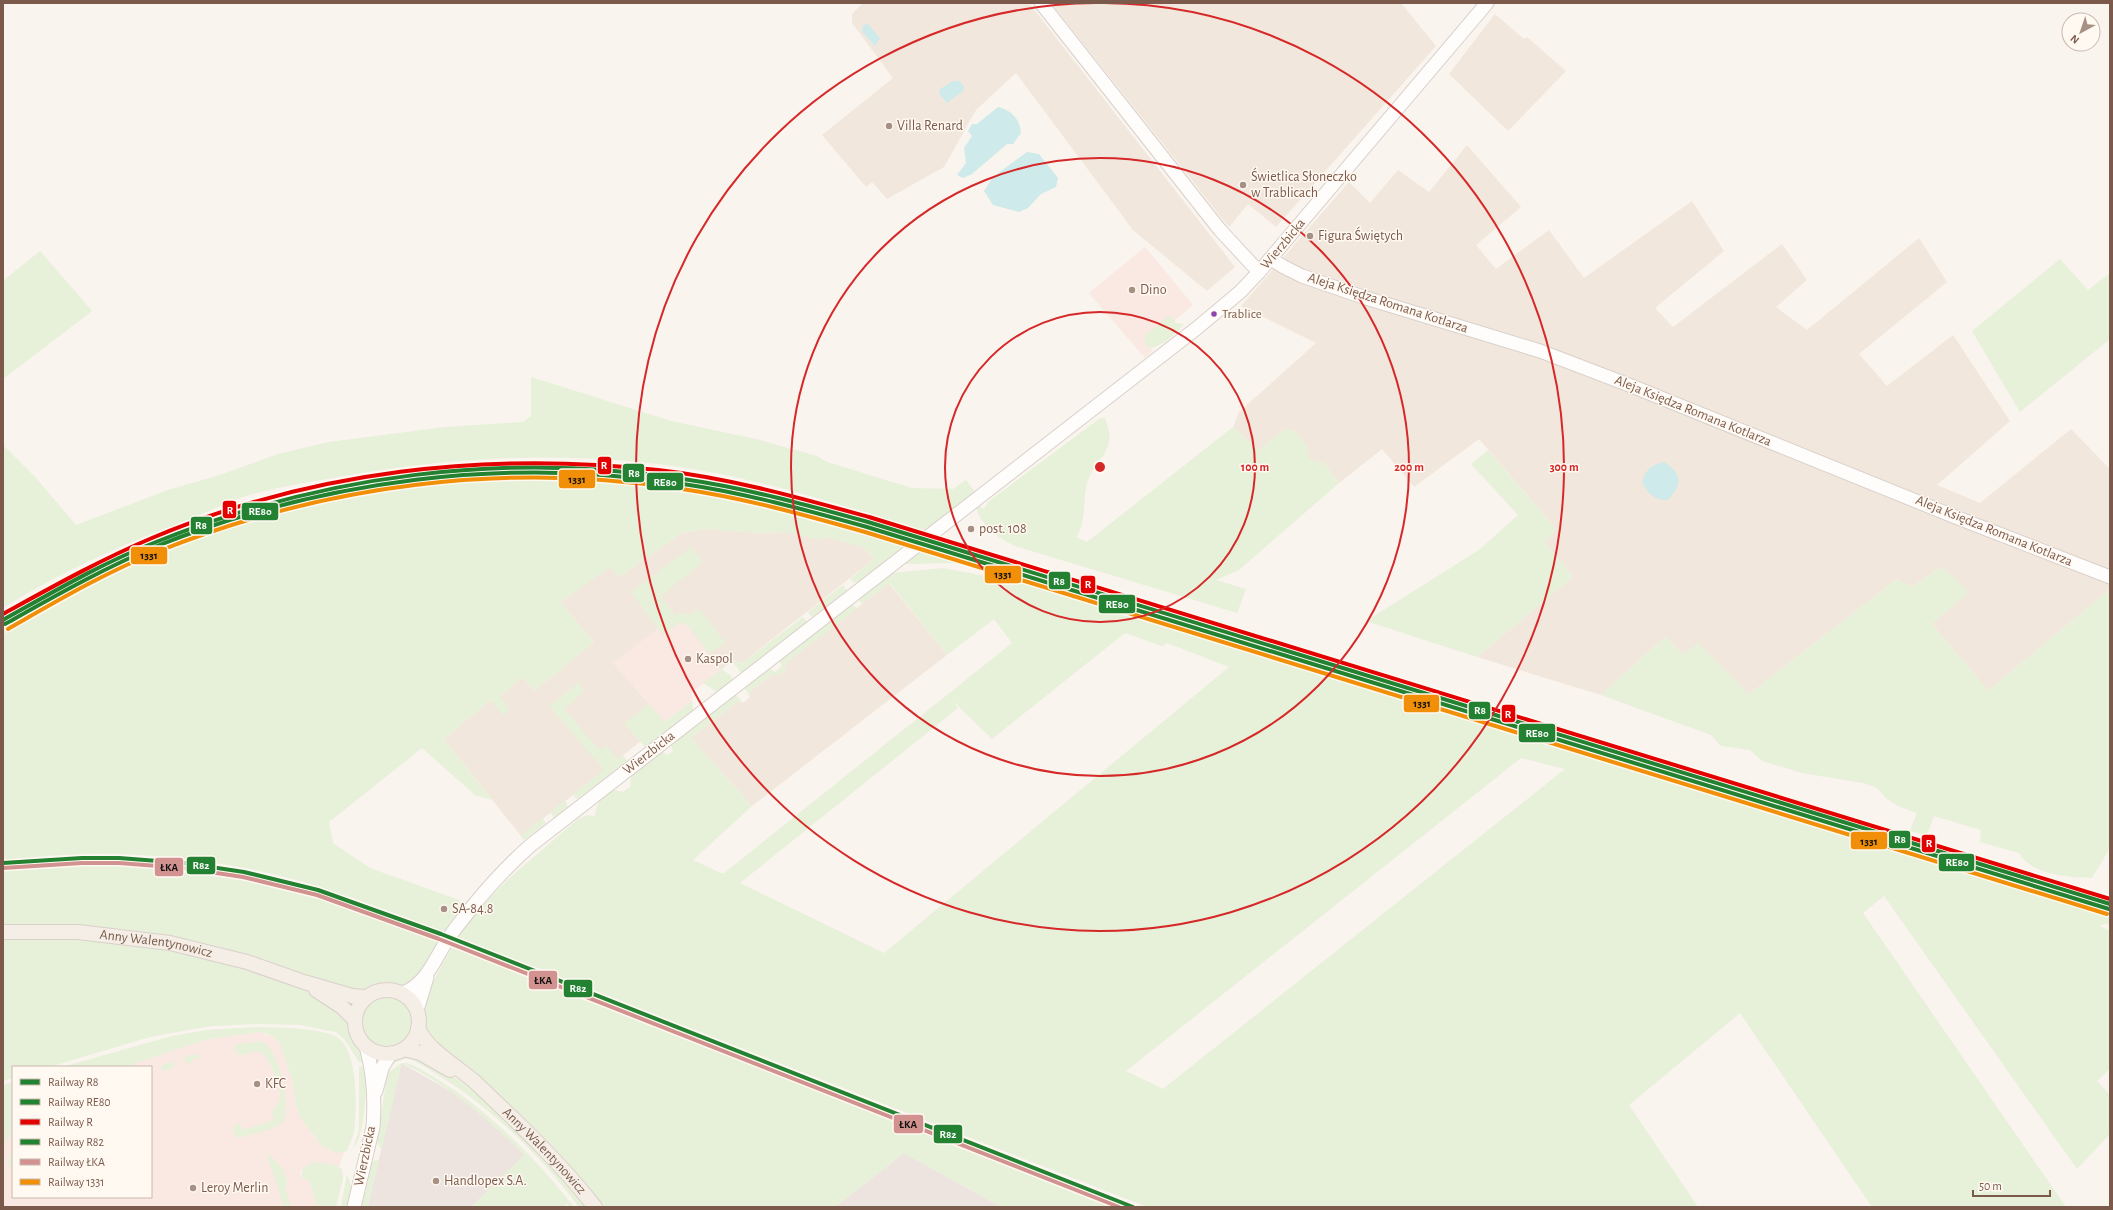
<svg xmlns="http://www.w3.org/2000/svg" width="2113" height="1210" font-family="'Alegreya Sans',sans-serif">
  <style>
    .residential { fill: #f2e7dc }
    .commercial { fill: #f9e9e2 }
    .industrial { fill: #ede4df }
    .green { fill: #e7f0d9; fill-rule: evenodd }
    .water { fill: #cfeaea }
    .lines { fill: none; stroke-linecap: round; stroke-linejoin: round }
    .secondary-casing { stroke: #d9d0ca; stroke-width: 15 }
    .primary-casing { stroke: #dad0ca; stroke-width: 16 }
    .secondary { stroke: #fefdfc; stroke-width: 13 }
    .primary { stroke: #f4eee6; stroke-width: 14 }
    .rail-1-casing { stroke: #fff9f2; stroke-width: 7 }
    .rail-2-casing { stroke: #fff9f2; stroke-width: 7 }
    .rail-3-casing { stroke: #fff9f2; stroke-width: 7 }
    .rail-4-casing { stroke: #fff9f2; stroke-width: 7 }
    .rail-5-casing { stroke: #fff9f2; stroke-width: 7 }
    .rail-6-casing { stroke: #fff9f2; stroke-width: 7 }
    .rail-1 { stroke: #238132; stroke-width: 4 }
    .rail-2 { stroke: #238132; stroke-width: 4 }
    .rail-3 { stroke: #e50000; stroke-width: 4 }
    .rail-4 { stroke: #238132; stroke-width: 4 }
    .rail-5 { stroke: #d29390; stroke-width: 4 }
    .rail-6 { stroke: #f28f08; stroke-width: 4 }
    .ring { fill: none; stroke: #d62828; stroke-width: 2 }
    .poi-dot { fill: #a79084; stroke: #fff9f2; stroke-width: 1.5 }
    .bus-dot { fill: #8e44ad; stroke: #fff9f2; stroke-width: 1.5 }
    .labels { text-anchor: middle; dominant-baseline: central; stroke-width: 3; stroke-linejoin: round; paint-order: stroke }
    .bus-label { font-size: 13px; fill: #7b5a4b; stroke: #fff9f2; text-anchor: start }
    .poi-label { font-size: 14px; fill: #7b5a4b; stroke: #fff9f2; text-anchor: start }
    .street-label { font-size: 14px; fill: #7b5a4b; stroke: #fff9f2 }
    .centre { fill: #d62828; stroke: #fff9f2; stroke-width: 2 }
    .ring-label { font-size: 12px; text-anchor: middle; font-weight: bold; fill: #d62828; stroke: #fff9f2; stroke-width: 3; stroke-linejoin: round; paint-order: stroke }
    .line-badge { stroke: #fff9f2; stroke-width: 1.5 }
    .badge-label { font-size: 11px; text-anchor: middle; font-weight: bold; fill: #fff }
    .pale-badge-label { font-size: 11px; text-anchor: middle; font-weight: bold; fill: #111 }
  </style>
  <rect width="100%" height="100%" fill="#f9f4ee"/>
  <!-- residential -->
  <g class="residential">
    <polygon points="863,3 1029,3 1235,267 1207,291 1133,230 1016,73 976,110 944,167 887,199 872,182 866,187 822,135 893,78 852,23 852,14"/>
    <polygon points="1051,3 1401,3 1436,46 1276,227 1248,204 1229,227"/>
    <polygon points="1495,14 1524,39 1527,37 1566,71 1508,131 1449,74"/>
    <polygon points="1467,145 1521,207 1476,245 1496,269 1549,230 1584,278 1692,201 1724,251 1655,308 1673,327 1782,244 1807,280 1776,307 1807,330 1919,238 1947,282 1859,354 1887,386 1953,335 2010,421 1937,485 1980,503 2071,429 2110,469 2110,589 1988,691 1932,624 1942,567 1911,587 1897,579 1749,694 1698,644 1683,654 1665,637 1601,695 1477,657 1573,577 1544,542 1556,529 1479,439 1414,487 1382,449 1339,483 1324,463 1309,459 1285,429 1259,450 1233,427 1239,412 1316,343 1241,306 1349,182 1370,203 1398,170 1429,192"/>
    <polygon points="706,529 758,533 788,532 819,540 825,537 863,547 874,559 742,663 733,660 721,670 687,625 663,635 613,663 665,722 521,836 444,739 491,700 492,702 523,677 534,691 594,642 560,602 611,566 619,577 682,533"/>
    <polygon points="889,583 947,655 752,806 691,738 737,702 743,703 750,697 751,691 772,675 779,675 785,670 786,663"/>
  </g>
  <!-- commercial -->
  <g class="commercial">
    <polygon points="1145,247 1193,305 1147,344 1153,351 1145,358 1089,293"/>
    <polygon points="681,622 687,625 721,670 691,693 692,701 665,722 613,663 658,628 663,635"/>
    <polygon points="260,1032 274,1037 280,1044 292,1079 297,1109 315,1138 331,1151 344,1152 339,1167 335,1165 301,1170 300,1175 308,1178 318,1207 3,1207 3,1134 13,1124 13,1197 151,1197 151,1067 122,1067 209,1039"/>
  </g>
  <!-- industrial -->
  <g class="industrial">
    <polygon points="401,1063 452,1092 492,1123 525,1155 471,1207 368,1207"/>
    <polygon points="904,1153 1001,1207 835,1207"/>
  </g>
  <!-- green -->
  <g class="green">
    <polygon points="40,251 92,311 3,379 3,281"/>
    <polygon points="2060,259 2088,290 2110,273 2110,339 2020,412 1972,331"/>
    <path d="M1170,315L1176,323L1184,324C1175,334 1164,346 1150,348L1146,345L1144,336Z"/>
    <path d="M531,377L671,421L756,439L817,456L827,462L912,488L953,489L966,480L975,492L926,531C839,504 750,475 659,464C551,451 440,458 333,478C303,483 272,488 243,497C224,504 205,513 185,521C122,545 61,571 3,608V445L36,478L76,525L168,490L220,475L278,454L329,442L445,427L523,422L531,416Z"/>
    <path d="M1105,418C1107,425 1111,434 1109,442C1106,457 1093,465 1088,480C1082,498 1087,521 1076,537L1087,542L1233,427L1259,450L1285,429L1294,430L1308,447L1309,459L1324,463L1339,483L1239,570L1216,580L1246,589L1237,613L1018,547C1000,540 983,528 976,508L979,506L984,509L988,502L1099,419Z"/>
    <polygon points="1488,450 1556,529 1544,542 1573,577 1477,657 1366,621 1479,550 1518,515 1471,464"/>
    <path d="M549,475C583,476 618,475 652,478C741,484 829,516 914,540L858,582L854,583L850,579L874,559L863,547L825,537L819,540L788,532L758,533L706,529L682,533L619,577L611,567L560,602L594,642L534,691L523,677L500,696L510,710L503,716L491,700L444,739L492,800L475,795L422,748L329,822L333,843L370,868L459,900L463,906L444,932C379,907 313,881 245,868C165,852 84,850 3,860V628C124,553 257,500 399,482C449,476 499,475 549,475Z"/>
    <path d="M926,544L2110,909V925L2106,923L2100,926L2110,931V1069L2097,1081L2110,1095V1134L2077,1169L1884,896L1863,913L2066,1207H1872L1740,1013L1629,1105L1698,1207H1147L458,937L480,908L507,880L578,819L587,815L595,816C597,801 601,798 614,790L623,792L631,786C626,772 652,759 662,752L668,755L673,751L671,745L735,694L743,703L737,702L691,738L752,806L693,860L723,874L1012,643L994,619L947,655L890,583L862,604L858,599L893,573L943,568L1001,579L999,575L952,563L904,564ZM1125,633L1162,646L1167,643L1229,667L884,953L740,883L958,708L953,701L992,739ZM1521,758L1565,769L1163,1089L1126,1071Z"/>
    <polygon points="691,547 703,562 661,596 676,616 683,613 690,615 699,608 724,641 724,644 709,654 687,625 681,622 663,635 631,592"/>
    <path d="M1942,567L1969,592L1932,624L1988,691L2110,589V848L2092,878C2069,877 2033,876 2019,853L1980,842L1981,830L1934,816L1927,835L1910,831L1917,813L1898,806L1887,799L1877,788L1863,783L1802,773L1762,761L1750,750L1721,746L1711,735L1601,695L1665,637L1683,654L1698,643L1749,694L1897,579L1911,587Z"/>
    <polygon points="843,585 847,591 812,617 808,612"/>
    <polygon points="852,604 857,609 786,663 785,670 779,675 772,675 751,691 750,697 744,687 769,668 775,672 782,666 779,661 781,659"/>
    <polygon points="803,617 807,622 741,673 732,661 742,663"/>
    <polygon points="722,669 731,676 733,680 717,692 703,683"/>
    <polygon points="578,683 585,691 564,709 600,750 606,745 618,759 623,755 627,761 577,799 573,794 604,770 549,706"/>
    <polygon points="692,701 693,710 645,747 624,724 648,704 665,722"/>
    <polygon points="565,800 568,807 554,818 550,812"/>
    <polygon points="542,818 546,823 524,840 521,836"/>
    <path d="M121,861C179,863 238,872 295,886C345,899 393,919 441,937L416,980L402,987L383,984L362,992H354C321,980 289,968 256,958C174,931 89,922 3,926V866L61,862Z"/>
    <path d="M38,938C119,941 198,951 275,979C293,985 315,992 330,1003C337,1009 343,1016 350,1023V1030L363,1051L366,1063L359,1062L344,1039L336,1032L300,1025L257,1024L211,1026L150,1037L49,1067H13V1078L3,1081V940Z"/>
    <path d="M455,943L1122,1207H1001L904,1153L835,1207H604C582,1179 559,1152 533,1127C502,1097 467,1070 433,1043L435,1040C408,1016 441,966 455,943Z"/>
    <circle cx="386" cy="1022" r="25"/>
    <path d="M256,1027C275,1028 322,1027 338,1038C358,1051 357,1108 354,1131C353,1138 349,1144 347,1151L337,1153L322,1146L301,1119L296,1105L292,1079L280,1044C275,1037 269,1033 260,1032L209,1039L138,1062L127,1067H62L172,1036L207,1030Z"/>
    <path d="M262,1041C278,1047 293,1109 282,1123C277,1129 248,1135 238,1138C234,1135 232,1129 235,1125L239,1123L243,1130L274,1120L271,1112C275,1107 280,1103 280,1096C280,1087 269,1055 260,1052C253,1050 245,1056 239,1055L234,1049L237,1044Z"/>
    <polygon points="195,1054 200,1057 191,1060 192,1063 185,1063 185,1057"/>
    <path d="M408,1055C418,1060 430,1063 440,1068C494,1100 546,1159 587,1207H579C540,1155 489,1105 433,1072C426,1068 417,1061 409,1059C401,1058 396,1062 390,1067L394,1061Z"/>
    <polygon points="171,1062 174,1063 174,1068 161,1071 162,1065"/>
    <path d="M401,1063C413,1062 423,1071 434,1077C489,1110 534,1157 574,1207H570L567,1204L564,1207H471L524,1155C488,1119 449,1085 402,1063L382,1149L380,1148L377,1141L388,1070L391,1071Z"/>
    <path d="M359,1066L366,1067C366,1085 366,1136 353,1148L359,1130Z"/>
    <polygon points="13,1082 13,1130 3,1146 3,1085"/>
    <polygon points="13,1149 13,1169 11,1170 8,1161"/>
    <polygon points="267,1155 270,1155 283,1169 288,1184 285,1186 291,1207 284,1207"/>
    <polygon points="375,1160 379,1160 368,1207 362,1207 372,1163"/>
    <polygon points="314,1162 335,1165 342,1169 343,1179 336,1207 318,1207 308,1179 301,1178 303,1168"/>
    <polygon points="347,1174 352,1189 349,1207 341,1207"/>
  </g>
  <!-- water -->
  <g class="water">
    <polygon points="868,24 880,38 875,46 862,32 863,25"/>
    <polygon points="953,81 960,81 964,87 964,90 947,103 939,94 940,89"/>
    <path d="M998,107C1011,110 1020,119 1021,133L1013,144H1007L972,174L963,178L957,175L966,163L964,148L972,136L968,131L972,124H977Z"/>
    <polygon points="1027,152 1039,154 1058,178 1056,187 1041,194 1028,208 1019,212 993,205 984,191 993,177"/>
    <path d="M1664,462C1683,474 1682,485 1668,500C1653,500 1649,494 1642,482C1646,469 1651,465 1664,462Z"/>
  </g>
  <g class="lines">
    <!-- secondary casing -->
    <g class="secondary-casing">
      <g id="secondary">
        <polyline points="1041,3 1220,230 1259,272"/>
        <polyline points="1271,259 1284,267 1302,276 1366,298 1540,351 1629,385 1958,518 2110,577"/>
        <path d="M402,993C426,986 435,958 448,939C455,928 464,918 472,907C490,885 509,864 531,845L1197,328L1240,292L1259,272L1487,3"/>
        <polyline points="417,1010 427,977"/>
        <polyline points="376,1091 382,1068 391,1053"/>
        <path d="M354,1207L373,1127C375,1101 373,1071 366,1046"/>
      </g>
    </g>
    <!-- primary casing -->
    <g class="primary-casing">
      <g id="primary">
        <path id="s1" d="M3,932H78L170,943L247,962L304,982L352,996L366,997"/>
        <polyline points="316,990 342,1007 355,1020"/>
        <circle cx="387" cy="1022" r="32"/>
        <path id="s2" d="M418,1028C427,1050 457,1066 475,1082C517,1122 559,1161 595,1207"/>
        <polyline points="404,1049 420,1053 450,1070"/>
      </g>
    </g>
    <!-- secondary -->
    <use href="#secondary" class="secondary"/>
    <!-- primary -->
    <use href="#primary" class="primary"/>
    <!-- rail-1 casing -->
    <g class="rail-1-casing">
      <path id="rail-1" d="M3,620C53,592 102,563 156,542C323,475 505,451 683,479C746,488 807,505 868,522L2110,904"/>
    </g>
    <!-- rail-2 casing -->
    <g class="rail-2-casing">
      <path id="rail-2" d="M5,624C55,596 104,568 157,546C323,480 506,456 683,484C745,493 806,510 867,527L2109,909"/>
    </g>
    <!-- rail-3 casing -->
    <g class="rail-3-casing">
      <path id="rail-3" d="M3,614C52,587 100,560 152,538C311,471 487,451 658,470C730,478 800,498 869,517L2110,899"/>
    </g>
    <!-- rail-4 casing -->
    <g class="rail-4-casing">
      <polyline id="rail-4" points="3,863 82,858 119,858 184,863 244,872 318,890 441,934 1133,1207"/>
    </g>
    <!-- rail-5 casing -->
    <g class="rail-5-casing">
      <polyline id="rail-5" points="3,868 82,863 119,863 183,868 243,877 317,895 439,939 1119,1207"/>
    </g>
    <!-- rail-6 casing -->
    <g class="rail-6-casing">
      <path id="rail-6" d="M8,629C57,601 106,572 159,551C324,485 506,461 682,489C744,498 805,515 865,532L2107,914"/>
    </g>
    <!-- rail-1 -->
    <use href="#rail-1" class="rail-1"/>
    <!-- rail-2 -->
    <use href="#rail-2" class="rail-2"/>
    <!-- rail-3 -->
    <use href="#rail-3" class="rail-3"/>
    <!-- rail-4 -->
    <use href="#rail-4" class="rail-4"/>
    <!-- rail-5 -->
    <use href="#rail-5" class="rail-5"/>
    <!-- rail-6 -->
    <use href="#rail-6" class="rail-6"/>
  </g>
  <!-- distance rings -->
  <g class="ring">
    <circle cx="1100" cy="467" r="155"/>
    <circle cx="1100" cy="467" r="309"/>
    <path d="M1104 3A464 464 0 1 1 1096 3"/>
  </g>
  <!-- markers -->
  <g class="poi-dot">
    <circle cx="889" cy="126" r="4"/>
    <circle cx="1243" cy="185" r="4"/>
    <circle cx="1310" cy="236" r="4"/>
    <circle cx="1132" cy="290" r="4"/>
    <circle cx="971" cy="529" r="4"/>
    <circle cx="688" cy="659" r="4"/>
    <circle cx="444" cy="909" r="4"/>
    <circle cx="257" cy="1084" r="4"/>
    <circle cx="436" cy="1181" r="4"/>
    <circle cx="193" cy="1188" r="4"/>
  </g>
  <circle class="bus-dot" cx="1214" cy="314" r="3.5"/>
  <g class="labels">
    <!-- bus labels -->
    <g class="bus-label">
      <text x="1222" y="314">Trablice</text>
    </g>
    <!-- poi labels -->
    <g class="poi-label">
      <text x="897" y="126">Villa Renard</text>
      <text x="1251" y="177">Świetlica Słoneczko<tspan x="1251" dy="16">w Trablicach</tspan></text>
      <text x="1318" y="236">Figura Świętych</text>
      <text x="1140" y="290">Dino</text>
      <text x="979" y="529">post. 108</text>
      <text x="696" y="659">Kaspol</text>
      <text x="452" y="909">SA-84.8</text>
      <text x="265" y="1084">KFC</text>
      <text x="444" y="1181">Handlopex S.A.</text>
      <text x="201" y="1188">Leroy Merlin</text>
    </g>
    <!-- street labels -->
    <g class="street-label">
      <text transform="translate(1283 244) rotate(-50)">Wierzbicka</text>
      <text transform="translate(1388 303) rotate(18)">Aleja Księdza Romana Kotlarza</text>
      <text transform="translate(1693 411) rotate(22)">Aleja Księdza Romana Kotlarza</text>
      <text transform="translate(1994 531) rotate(22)">Aleja Księdza Romana Kotlarza</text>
      <text transform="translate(649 753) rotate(-38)">Wierzbicka</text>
      <text stroke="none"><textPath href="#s1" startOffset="154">Anny Walentynowicz</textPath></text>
      <text stroke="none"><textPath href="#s2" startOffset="177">Anny Walentynowicz</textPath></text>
      <text transform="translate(365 1156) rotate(-78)">Wierzbicka</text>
    </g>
  </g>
  <circle cx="1100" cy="467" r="6" class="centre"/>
  <g class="ring-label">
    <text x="1255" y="471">100 m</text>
    <text x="1409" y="471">200 m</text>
    <text x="1564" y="471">300 m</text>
  </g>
  <g class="line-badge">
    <rect x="597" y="456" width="15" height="19" rx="4" fill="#e50000"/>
    <rect x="622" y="463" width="23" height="20" rx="4" fill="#238132"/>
    <rect x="558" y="469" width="38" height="20" rx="4" fill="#f28f08"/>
    <rect x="646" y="472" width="38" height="19" rx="4" fill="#238132"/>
    <rect x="222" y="500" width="15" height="19" rx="4" fill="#e50000"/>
    <rect x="241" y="502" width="38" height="19" rx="4" fill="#238132"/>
    <rect x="190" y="516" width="23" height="19" rx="4" fill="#238132"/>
    <rect x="130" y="546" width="38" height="19" rx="4" fill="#f28f08"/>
    <rect x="984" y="565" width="38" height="19" rx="4" fill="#f28f08"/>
    <rect x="1048" y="571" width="23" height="19" rx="4" fill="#238132"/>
    <rect x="1080" y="575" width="16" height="19" rx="4" fill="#e50000"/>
    <rect x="1098" y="594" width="38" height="20" rx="4" fill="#238132"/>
    <rect x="1403" y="694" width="37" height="19" rx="4" fill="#f28f08"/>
    <rect x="1468" y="701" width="23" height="19" rx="4" fill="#238132"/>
    <rect x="1501" y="704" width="15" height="19" rx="4" fill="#e50000"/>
    <rect x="1518" y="723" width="38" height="20" rx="4" fill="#238132"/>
    <rect x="1888" y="830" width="23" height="19" rx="4" fill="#238132"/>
    <rect x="1850" y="831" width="38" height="19" rx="4" fill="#f28f08"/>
    <rect x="1921" y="834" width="15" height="19" rx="4" fill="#e50000"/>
    <rect x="1938" y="853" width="37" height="19" rx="4" fill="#238132"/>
    <rect x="186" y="856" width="30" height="19" rx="4" fill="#238132"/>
    <rect x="154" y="857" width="30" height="20" rx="4" fill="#d29390"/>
    <rect x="528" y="970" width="30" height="20" rx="4" fill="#d29390"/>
    <rect x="563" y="979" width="30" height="19" rx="4" fill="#238132"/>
    <rect x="893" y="1114" width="31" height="20" rx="4" fill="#d29390"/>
    <rect x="933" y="1124" width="30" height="20" rx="4" fill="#238132"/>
  </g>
  <g class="badge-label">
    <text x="604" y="469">R</text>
    <text x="634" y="477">R8</text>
    <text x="665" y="486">RE80</text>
    <text x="230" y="514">R</text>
    <text x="260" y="515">RE80</text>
    <text x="201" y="529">R8</text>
    <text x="1059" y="585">R8</text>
    <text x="1088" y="588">R</text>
    <text x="1117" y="608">RE80</text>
    <text x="1480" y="714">R8</text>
    <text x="1508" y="718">R</text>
    <text x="1537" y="737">RE80</text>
    <text x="1900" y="843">R8</text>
    <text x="1929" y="847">R</text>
    <text x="1957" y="866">RE80</text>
    <text x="201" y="869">R82</text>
    <text x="578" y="992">R82</text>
    <text x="948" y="1138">R82</text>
  </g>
  <g class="pale-badge-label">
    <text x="577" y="483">1331</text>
    <text x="149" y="559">1331</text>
    <text x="1003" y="578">1331</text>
    <text x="1422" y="707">1331</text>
    <text x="1869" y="845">1331</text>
    <text x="169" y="871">ŁKA</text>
    <text x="543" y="984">ŁKA</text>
    <text x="908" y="1128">ŁKA</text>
  </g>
  <!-- border -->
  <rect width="2113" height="1210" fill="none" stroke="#7b5a4b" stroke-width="8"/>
  <!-- legend -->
  <rect x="12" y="1066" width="140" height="132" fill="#fff9f2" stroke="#cab9af"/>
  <rect x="20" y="1079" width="20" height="6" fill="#238132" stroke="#cab9af"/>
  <text x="48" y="1086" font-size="12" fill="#7b5a4b">Railway R8</text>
  <rect x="20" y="1099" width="20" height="6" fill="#238132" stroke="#cab9af"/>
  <text x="48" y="1106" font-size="12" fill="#7b5a4b">Railway RE80</text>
  <rect x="20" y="1119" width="20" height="6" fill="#e50000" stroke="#cab9af"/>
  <text x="48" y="1126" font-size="12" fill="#7b5a4b">Railway R</text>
  <rect x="20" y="1139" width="20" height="6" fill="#238132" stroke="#cab9af"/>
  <text x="48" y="1146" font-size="12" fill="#7b5a4b">Railway R82</text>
  <rect x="20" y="1159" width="20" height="6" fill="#d29390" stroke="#cab9af"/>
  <text x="48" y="1166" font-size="12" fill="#7b5a4b">Railway ŁKA</text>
  <rect x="20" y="1179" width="20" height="6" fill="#f28f08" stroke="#cab9af"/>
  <text x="48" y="1186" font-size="12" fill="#7b5a4b">Railway 1331</text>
  <!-- north arrow -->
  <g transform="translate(2081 32) rotate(220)"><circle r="19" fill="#fff9f2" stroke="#cab9af"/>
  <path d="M0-3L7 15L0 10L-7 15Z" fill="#a79084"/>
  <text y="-6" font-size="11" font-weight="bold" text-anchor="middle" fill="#7b5a4b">N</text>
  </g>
  <!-- scale -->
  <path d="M1973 1190v6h77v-6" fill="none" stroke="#7b5a4b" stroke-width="2"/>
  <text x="1979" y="1190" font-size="12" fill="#7b5a4b" stroke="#fff9f2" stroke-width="3" paint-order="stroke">50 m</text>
</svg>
